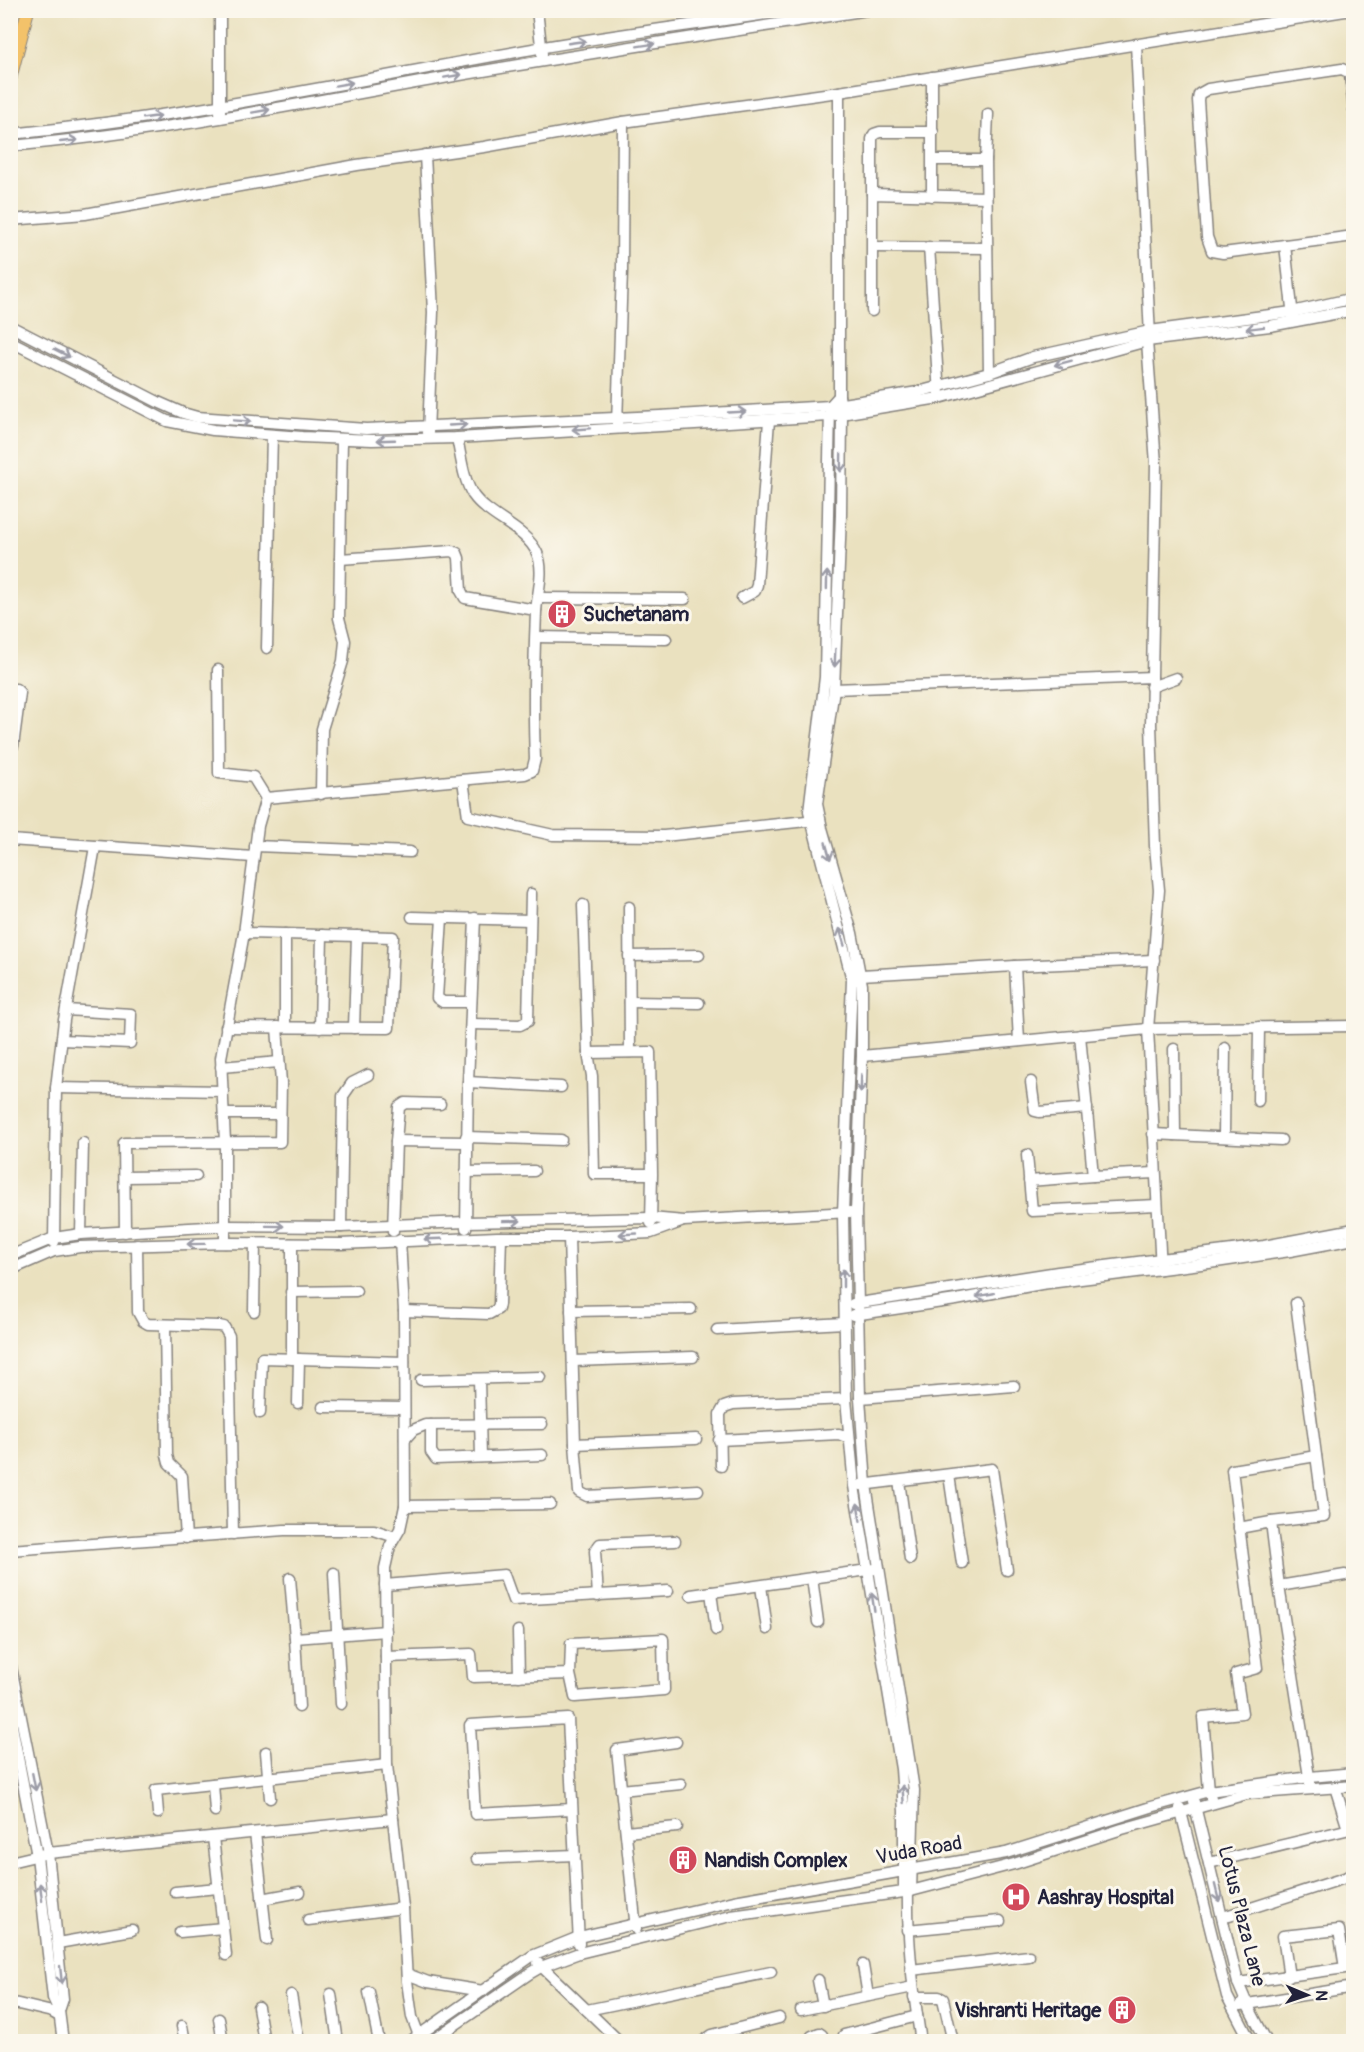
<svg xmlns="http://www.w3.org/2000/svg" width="1364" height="2052" font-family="Pangolin,sans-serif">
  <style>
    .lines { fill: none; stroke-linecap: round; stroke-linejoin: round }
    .minor-casing { stroke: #86827d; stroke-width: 13 }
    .major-casing { stroke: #86827d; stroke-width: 14 }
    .minor { stroke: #fff; stroke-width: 10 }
    .major { stroke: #f3c26a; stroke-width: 12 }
    .oneway { stroke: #9c9ca7 }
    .labels { text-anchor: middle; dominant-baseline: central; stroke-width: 6; stroke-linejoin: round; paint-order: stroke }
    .poi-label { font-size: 20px; font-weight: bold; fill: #22223b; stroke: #fbf7ec; text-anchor: start }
    .street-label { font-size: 20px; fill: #22223b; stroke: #fbf7ec }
  </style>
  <rect width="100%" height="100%" fill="#fbf7ec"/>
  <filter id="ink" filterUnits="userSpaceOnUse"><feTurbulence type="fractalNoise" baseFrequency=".0167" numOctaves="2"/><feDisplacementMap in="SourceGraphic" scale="12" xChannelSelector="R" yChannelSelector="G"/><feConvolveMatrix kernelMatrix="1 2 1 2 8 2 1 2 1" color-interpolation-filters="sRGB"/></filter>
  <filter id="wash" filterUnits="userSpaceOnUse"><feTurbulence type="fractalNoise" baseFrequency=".008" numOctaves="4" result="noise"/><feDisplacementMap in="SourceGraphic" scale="24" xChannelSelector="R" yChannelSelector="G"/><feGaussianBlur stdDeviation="1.35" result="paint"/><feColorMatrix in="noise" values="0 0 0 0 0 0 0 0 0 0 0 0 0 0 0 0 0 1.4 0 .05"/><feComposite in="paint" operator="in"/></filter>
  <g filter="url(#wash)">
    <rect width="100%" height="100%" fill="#eae1bf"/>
  </g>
  <g filter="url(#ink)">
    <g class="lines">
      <!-- minor casing -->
      <g class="minor-casing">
        <g id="minor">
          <polyline points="537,10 542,54"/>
          <polyline points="1136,44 1150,337"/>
          <polyline points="839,92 839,396"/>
          <polyline points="1354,110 1350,76 1348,72 1342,69 1208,89 1199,94 1198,100 1207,237 1212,251 1223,253 1354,236"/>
          <polyline points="220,112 220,10"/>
          <polyline points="988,114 986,160 989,373"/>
          <path d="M10,134C188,117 363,79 538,48C623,33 709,23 794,10"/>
          <path d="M10,146C160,133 307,102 454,76C592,52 729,32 867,10"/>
          <polyline points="425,155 433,312 428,433"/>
          <polyline points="933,160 986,160"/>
          <polyline points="872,194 872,139 874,134 880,132 933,132"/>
          <polyline points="932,196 932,77"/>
          <polyline points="10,220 85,214 357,165 484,147 623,122 839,92 1351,10"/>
          <polyline points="1285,245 1293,317"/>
          <polyline points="873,247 987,248"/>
          <polyline points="929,247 939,394"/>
          <polyline points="872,311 872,194 986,197"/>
          <polyline points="10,326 158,402 183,413 197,417 366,429 660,416 830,406 918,392 989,373 1033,357 1150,331 1292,312 1354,298"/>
          <polyline points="10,341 167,421 213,430 302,437 372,440 457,438 829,416 939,398 1147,341 1270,326 1354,310"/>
          <polyline points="1147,341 1156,464 1152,677"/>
          <polyline points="617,424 622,271 623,122"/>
          <polyline points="340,559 452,551 457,553 459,558 461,591 465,598 536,610"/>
          <polyline points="538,598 685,599"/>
          <polyline points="742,598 755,591 757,585 769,420"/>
          <polyline points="536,637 666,639"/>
          <polyline points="267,648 272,435"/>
          <polyline points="218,670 219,773 253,777 266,798"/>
          <polyline points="1151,687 1176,678"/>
          <polyline points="10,689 16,689 20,693 13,746"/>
          <polyline points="834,689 1152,677 1151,724 1155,846 1159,890 1148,1029 1161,1269"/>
          <polyline points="463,780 468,816 553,835 664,836 816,820"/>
          <polyline points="321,794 322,729 343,661 345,641 339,618 342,439"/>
          <polyline points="10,840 253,857"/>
          <polyline points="255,846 410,852"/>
          <polyline points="583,905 588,1053"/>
          <polyline points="629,907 630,1052"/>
          <polyline points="412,917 530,920"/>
          <polyline points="442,918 437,998 443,1002 471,1002"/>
          <polyline points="285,934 285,1027"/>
          <polyline points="629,956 699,955"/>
          <polyline points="1015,966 1019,1041"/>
          <polyline points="861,975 1015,966 1154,960"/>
          <polyline points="630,1002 699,1003"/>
          <polyline points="471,1024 520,1025 528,1021 531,894"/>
          <polyline points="226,1027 389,1028 393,937 244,933"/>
          <polyline points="320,1028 322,935"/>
          <polyline points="354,1028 357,936"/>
          <polyline points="62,1040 130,1043 131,1014 66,1010"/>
          <polyline points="1174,1049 1175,1135"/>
          <polyline points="862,1056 1148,1029 1354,1026"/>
          <polyline points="221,1067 279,1062"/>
          <polyline points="468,1082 561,1087"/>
          <polyline points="1031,1082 1035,1111 1039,1112 1087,1108"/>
          <polyline points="56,1088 223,1091"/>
          <polyline points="1258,1101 1259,1027"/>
          <polyline points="224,1114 280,1114"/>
          <polyline points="1153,1134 1281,1140"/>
          <polyline points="466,1137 561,1140"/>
          <polyline points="1224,1137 1225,1048"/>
          <polyline points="396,1141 466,1142"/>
          <polyline points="1027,1155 1032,1211 1157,1205"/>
          <polyline points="466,1172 534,1171"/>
          <polyline points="1093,1176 1155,1173"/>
          <polyline points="125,1177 196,1176"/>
          <polyline points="1029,1181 1093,1176 1080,1035"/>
          <polyline points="651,1223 652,1174 650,1052 588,1053 592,1076 594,1174 652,1174"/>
          <polyline points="341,1227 343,1096 352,1083 368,1075"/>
          <polyline points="466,1228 468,1082 475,918"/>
          <polyline points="393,1231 396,1141 399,1107 405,1103 440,1104"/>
          <polyline points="125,1232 124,1143 280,1142 281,1083 277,1027"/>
          <polyline points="81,1234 83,1143"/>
          <polyline points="569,1237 575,1444 579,1492 587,1496 698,1490"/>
          <polyline points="400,1240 404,1311 405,1506 400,1529 390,1546 385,1568 387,1765 403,1908 407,1981 412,2017 421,2041"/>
          <polyline points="54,1242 56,1088 64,1020 95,847"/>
          <path d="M225,1243V1142L221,1058L244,933L258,826L266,798L525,774L532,771L535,759C533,711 534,661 536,612C537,594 545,571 537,553C526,528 489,518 473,495C463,479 461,456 457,438"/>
          <polyline points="292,1244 292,1359"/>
          <polyline points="137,1245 138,1312 143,1321 148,1324 219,1326 224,1327 229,1336 233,1534"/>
          <polyline points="10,1256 54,1238 81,1234 225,1226 341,1227 466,1222 651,1218 684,1221 850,1212"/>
          <polyline points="10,1270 54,1251 80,1247 225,1243 341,1244 497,1237 569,1237 651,1233 681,1222"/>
          <polyline points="291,1292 356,1291"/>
          <polyline points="1296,1303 1324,1516 1271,1522 1279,1586 1310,1783"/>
          <polyline points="853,1304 1058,1272 1264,1246 1354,1229"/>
          <polyline points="254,1311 255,1243"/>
          <polyline points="404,1311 489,1314 498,1309 499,1304 501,1237"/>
          <polyline points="571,1311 691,1309"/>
          <polyline points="853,1315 956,1300 1041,1284 1209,1263 1290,1251 1354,1239"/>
          <polyline points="165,1325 167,1455 169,1463 182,1476 186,1538"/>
          <polyline points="717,1330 844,1323"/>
          <polyline points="573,1361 693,1357"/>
          <polyline points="479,1379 481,1457"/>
          <polyline points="421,1380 540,1377"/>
          <polyline points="860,1398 1014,1386"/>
          <polyline points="298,1403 299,1359"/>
          <polyline points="323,1407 404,1408"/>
          <polyline points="260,1413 262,1358 404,1362"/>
          <polyline points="431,1425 431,1452 436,1459 542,1455"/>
          <polyline points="405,1439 413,1430 425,1425 542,1424"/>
          <polyline points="719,1440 839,1434 849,1438"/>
          <polyline points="575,1444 696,1439"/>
          <polyline points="721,1466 720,1414 724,1407 733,1404 846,1399"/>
          <polyline points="949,1475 962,1563"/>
          <polyline points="899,1481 910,1559"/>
          <polyline points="861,1485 992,1469 1007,1570"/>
          <polyline points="405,1506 550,1504"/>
          <polyline points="1239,1528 1271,1522"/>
          <polyline points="10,1550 284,1530 374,1530 395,1537"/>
          <polyline points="334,1573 341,1704"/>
          <polyline points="290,1578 295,1638 386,1631"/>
          <polyline points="812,1578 818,1622"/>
          <polyline points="385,1585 504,1575 513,1600 668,1591"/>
          <polyline points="761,1586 767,1629"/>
          <polyline points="1279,1586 1345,1575"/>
          <polyline points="711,1592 716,1630"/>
          <polyline points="691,1595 875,1569"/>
          <polyline points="598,1596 595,1551 600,1544 675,1541"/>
          <polyline points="518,1631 519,1676"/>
          <polyline points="295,1638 299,1707"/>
          <polyline points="386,1657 471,1654 473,1677 570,1674 575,1697 664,1690 663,1639 571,1644 570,1674"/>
          <polyline points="10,1662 48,1853 63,1999 59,2011 63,2042"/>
          <polyline points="10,1716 37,1856 53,1998 59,2011"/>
          <polyline points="266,1752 270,1798"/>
          <polyline points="213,1784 215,1811"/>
          <polyline points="1335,1787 1348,1829"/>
          <polyline points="621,1790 681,1784"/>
          <polyline points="1211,1798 1209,1791 1203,1717 1242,1713 1236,1674 1257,1668 1232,1470 1316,1456"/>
          <polyline points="1194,1802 1238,1983 1247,2004 1267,2042"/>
          <polyline points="1180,1808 1227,1996 1251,2042"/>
          <polyline points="572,1809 475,1814 470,1725 568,1719 579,1944"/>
          <polyline points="158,1813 156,1790 387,1765"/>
          <polyline points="626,1832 677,1827"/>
          <polyline points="255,1833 267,1940"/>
          <polyline points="213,1837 226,1955"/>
          <polyline points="477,1859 575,1855"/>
          <polyline points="10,1862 48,1853 393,1819"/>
          <polyline points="1209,1863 1354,1828"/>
          <polyline points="1348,1876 1354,1892"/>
          <path d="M908,1891C907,1942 913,1991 921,2042"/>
          <polyline points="175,1892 218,1888"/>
          <polyline points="904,1892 904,1811 901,1769 854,1486 846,1399 843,1213 852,980 809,811 825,677 830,406 839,396 842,414 841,515 834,689 817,804 822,828 852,933 862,985 862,1056 856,1212 860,1398 866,1485 914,1790 911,1891"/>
          <polyline points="262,1899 300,1892"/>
          <polyline points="1223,1917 1354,1875"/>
          <polyline points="308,1920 403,1908"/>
          <polyline points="636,1929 617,1750 676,1742"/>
          <polyline points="907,1930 1000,1921"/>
          <polyline points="180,1932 223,1928"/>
          <polyline points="58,1943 132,1930"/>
          <polyline points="538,1963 620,2042"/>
          <polyline points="863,1965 868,1996"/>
          <polyline points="911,1970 1029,1956"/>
          <polyline points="407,1974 428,1982 483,1991"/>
          <polyline points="818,1980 823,2006"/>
          <polyline points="1238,1983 1345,1968 1339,1930 1283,1936 1289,1977"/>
          <polyline points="369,1992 379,2042"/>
          <polyline points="331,1994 338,2042"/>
          <polyline points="291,1995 299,2042"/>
          <polyline points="914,1997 939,1997 943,1999 953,2042"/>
          <polyline points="10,2002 52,2012 59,2016"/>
          <polyline points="1241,2005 1354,1987"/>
          <polyline points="258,2007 264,2042"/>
          <polyline points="587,2010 771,1972"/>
          <polyline points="801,2010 913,1987"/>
          <polyline points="219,2019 223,2042"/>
          <polyline points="182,2026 185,2042"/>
          <polyline points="409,2042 532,1956 579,1937 734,1901 1006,1853 1151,1807 1209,1791 1310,1777 1354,1773"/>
          <polyline points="430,2042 529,1974 541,1967 579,1953 731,1916 911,1891 1014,1864 1122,1829 1247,1794 1354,1786"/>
          <polyline points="702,2042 712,2035 779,2018"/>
          <polyline points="812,2042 812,2036 819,2033 822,2035 823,2042"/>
          <polyline points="846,2042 844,2035 917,2016"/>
        </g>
      </g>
      <!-- major casing -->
      <g class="major-casing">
        <polyline id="major" points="10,79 28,10"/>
      </g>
      <!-- minor -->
      <use href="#minor" class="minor"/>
      <!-- major -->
      <use href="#major" class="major"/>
    </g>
    <!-- one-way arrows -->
    <defs><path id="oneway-shaft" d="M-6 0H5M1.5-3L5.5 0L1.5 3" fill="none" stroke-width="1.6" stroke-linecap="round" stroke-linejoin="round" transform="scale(1.5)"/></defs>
    <g class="oneway">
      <use href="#oneway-shaft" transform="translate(577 42) rotate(-8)"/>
      <use href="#oneway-shaft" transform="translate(646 45) rotate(-9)"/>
      <use href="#oneway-shaft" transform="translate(453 76) rotate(-10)"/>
      <use href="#oneway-shaft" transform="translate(344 84) rotate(-10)"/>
      <use href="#oneway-shaft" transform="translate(261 111) rotate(-10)"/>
      <use href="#oneway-shaft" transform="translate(152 117) rotate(-8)"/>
      <use href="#oneway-shaft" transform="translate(69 141) rotate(-6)"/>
      <use href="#oneway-shaft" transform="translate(1255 328) rotate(173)"/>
      <use href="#oneway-shaft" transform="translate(62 353) rotate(27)"/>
      <use href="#oneway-shaft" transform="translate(1063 363) rotate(165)"/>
      <use href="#oneway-shaft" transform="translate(737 412) rotate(-3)"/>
      <use href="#oneway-shaft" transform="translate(242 421) rotate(4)"/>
      <use href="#oneway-shaft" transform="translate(458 425) rotate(-3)"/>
      <use href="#oneway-shaft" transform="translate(581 429) rotate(176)"/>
      <use href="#oneway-shaft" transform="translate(386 440) rotate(178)"/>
      <use href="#oneway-shaft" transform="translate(841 463) rotate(91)"/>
      <use href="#oneway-shaft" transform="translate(827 580) rotate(-89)"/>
      <use href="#oneway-shaft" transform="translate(835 658) rotate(92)"/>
      <use href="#oneway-shaft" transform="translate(828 851) rotate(74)"/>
      <use href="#oneway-shaft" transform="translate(842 937) rotate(-106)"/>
      <use href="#oneway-shaft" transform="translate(861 1083) rotate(92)"/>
      <use href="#oneway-shaft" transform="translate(512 1221) rotate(-1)"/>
      <use href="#oneway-shaft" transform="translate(275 1226) rotate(1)"/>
      <use href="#oneway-shaft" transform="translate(628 1234) rotate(177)"/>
      <use href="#oneway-shaft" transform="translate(433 1239) rotate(178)"/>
      <use href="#oneway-shaft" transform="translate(196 1244) rotate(179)"/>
      <use href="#oneway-shaft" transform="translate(843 1278) rotate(-90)"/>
      <use href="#oneway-shaft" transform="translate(985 1295) rotate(169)"/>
      <use href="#oneway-shaft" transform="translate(859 1512) rotate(-99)"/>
      <use href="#oneway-shaft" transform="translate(873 1602) rotate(-99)"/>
      <use href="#oneway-shaft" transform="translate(34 1782) rotate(79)"/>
      <use href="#oneway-shaft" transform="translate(903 1794) rotate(-94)"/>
      <use href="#oneway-shaft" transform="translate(41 1892) rotate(-97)"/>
      <use href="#oneway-shaft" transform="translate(1217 1893) rotate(76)"/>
      <use href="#oneway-shaft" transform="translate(61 1975) rotate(84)"/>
    </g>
  </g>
  <!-- icons -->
  <defs>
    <g id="building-disc" transform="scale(1.5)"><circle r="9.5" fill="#d1495b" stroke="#fbf7ec"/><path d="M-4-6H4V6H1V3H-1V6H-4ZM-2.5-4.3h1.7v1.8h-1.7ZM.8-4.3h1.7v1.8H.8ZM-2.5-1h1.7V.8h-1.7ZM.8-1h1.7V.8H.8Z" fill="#fff"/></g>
    <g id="hospital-disc" transform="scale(1.5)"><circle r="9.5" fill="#d1495b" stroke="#fbf7ec"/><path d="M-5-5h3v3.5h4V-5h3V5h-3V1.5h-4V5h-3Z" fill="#fff"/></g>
  </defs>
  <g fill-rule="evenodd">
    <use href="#building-disc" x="562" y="614"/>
    <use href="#building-disc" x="683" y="1860"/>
    <use href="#hospital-disc" x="1016" y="1897"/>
    <use href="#building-disc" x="1122" y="2010"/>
  </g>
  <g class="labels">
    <!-- poi labels -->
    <g class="poi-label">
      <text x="583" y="614">Suchetanam</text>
      <text x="704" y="1860">Nandish Complex</text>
      <text x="1037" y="1897">Aashray Hospital</text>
      <text x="1101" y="2010" text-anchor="end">Vishranti Heritage</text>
    </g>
    <!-- street labels -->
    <g class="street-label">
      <text transform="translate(919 1850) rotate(-10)">Vuda Road</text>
      <text transform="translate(1242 1916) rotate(76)">Lotus Plaza Lane</text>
    </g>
  </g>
  <!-- margin -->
  <rect width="1364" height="2052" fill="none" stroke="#fbf7ec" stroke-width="36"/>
  <!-- north arrow -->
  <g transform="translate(1307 1995) rotate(92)" stroke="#fbf7ec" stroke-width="4.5" paint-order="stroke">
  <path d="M0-4.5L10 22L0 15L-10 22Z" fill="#22223b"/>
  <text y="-9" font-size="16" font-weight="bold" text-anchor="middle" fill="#22223b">N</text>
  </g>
</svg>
